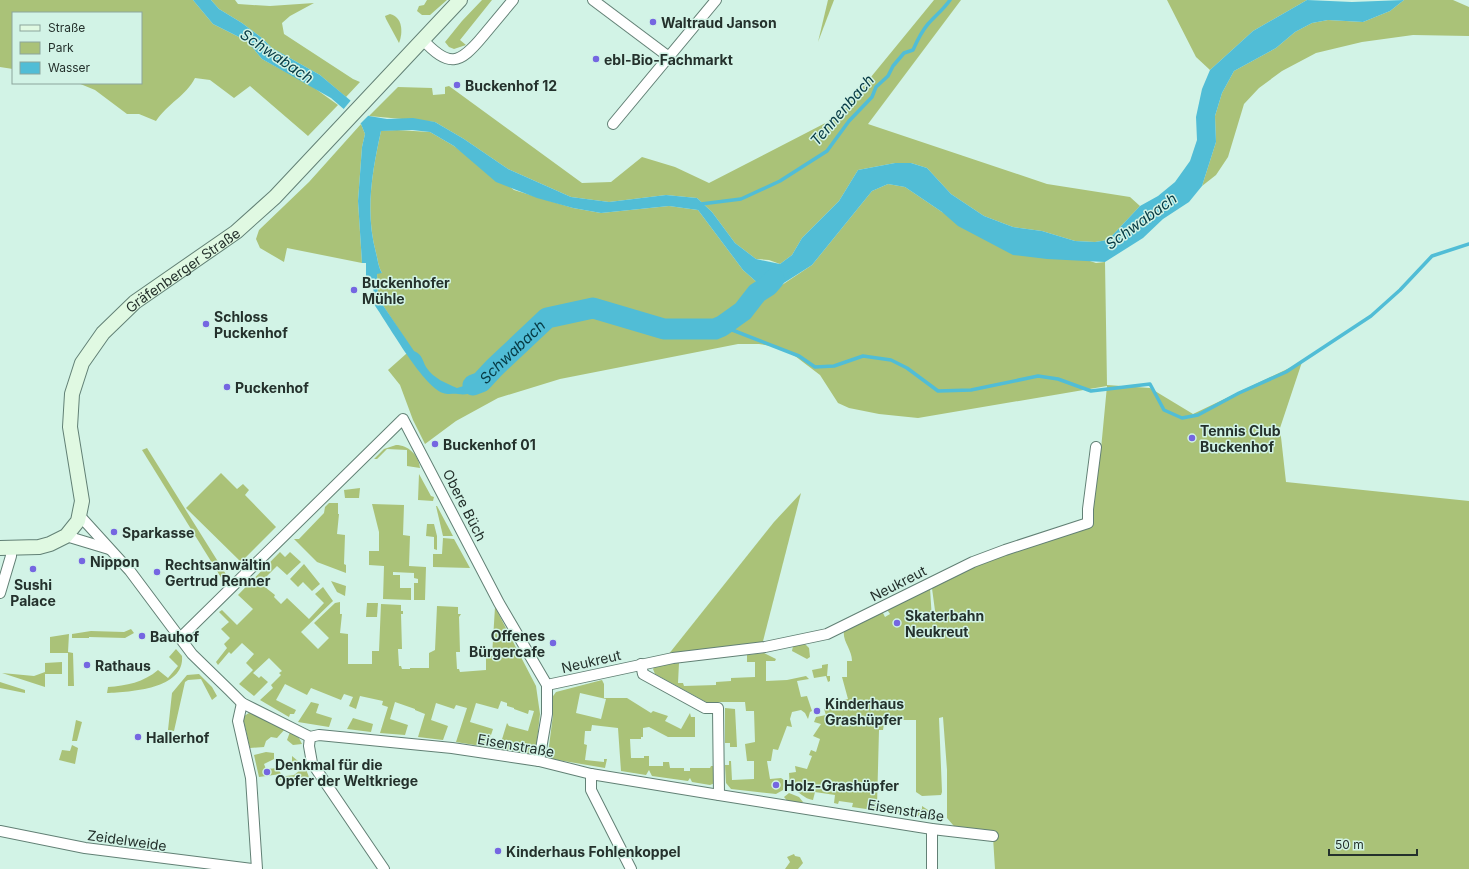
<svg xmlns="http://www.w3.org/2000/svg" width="1469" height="869" font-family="Inter,sans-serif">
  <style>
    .green { fill: #aac278; fill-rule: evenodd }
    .water { fill: #51bdd6 }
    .pier { fill: #d2f3e6 }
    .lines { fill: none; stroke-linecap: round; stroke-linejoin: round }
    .stream { stroke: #51bdd6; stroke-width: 3.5 }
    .river { stroke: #51bdd6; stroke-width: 21 }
    .minor-casing { stroke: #628075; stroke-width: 12 }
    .secondary-casing { stroke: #628075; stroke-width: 16 }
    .minor { stroke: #fff; stroke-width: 10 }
    .secondary { stroke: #e0f9e2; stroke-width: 14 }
    .poi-dot { fill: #7566e1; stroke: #d2f3e6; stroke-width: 1.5 }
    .labels { text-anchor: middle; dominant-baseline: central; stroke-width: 3; stroke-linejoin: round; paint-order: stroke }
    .poi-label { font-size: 14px; font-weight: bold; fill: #24312c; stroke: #d2f3e6; text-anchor: start }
    .street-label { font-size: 14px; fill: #24312c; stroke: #d2f3e6 }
    .water-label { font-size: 15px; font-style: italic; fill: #063a44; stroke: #d2f3e6 }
  </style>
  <rect width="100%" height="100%" fill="#d2f3e6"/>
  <!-- green -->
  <g class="green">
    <path d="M0,0H193L213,24L247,41L262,59L313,87L338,105L308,136L250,86L234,98L210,80L195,78C186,96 168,103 156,121L139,114H127L95,90L78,83H141V13H13V69L0,67Z"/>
    <polygon points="211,0 235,0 238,4 270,6 314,3 290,16 282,23 284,34 353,79 360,82 346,97 320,75 272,48 262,38 242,23 219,9"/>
    <polygon points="427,0 447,0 430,15 422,15 417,11 419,6 424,5"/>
    <polygon points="482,0 492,0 460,40 466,45 454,49 449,47 445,42 462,21"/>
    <polygon points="828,0 834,0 818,42"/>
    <polygon points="934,0 961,0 868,124 1047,184 1130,197 1140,206 1108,240 1095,242 1075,241 1042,231 1013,227 984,216 951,194 927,168 911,163 895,163 858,170 839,201 802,238 792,255 780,264 769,260 756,259 735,243 712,212 697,198 666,195 609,202 571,197 508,169 464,139 435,122 369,116 398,87 432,88 433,95 445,94 445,87 449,86 582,183 611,182 642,157 675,167 709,183 839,116"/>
    <polygon points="1167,0 1307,0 1253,31 1210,70 1196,57"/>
    <polygon points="1404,0 1453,0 1469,7 1469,36 1413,35 1362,42 1316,53 1282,71 1259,88 1244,104 1228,157 1216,175 1202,186 1216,142 1215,116 1222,93 1234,71 1276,48 1295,32 1312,23 1328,20 1363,22 1390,11"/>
    <path d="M390,14C403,17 403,33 399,43L386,19L385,16Z"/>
    <polygon points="361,124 365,134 362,147 358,201 362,263 287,248 284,262 260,248 256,239 259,230 309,182"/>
    <path d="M397,130L430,132L454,146L514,190L573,208L601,213L669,206L698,210L743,270L760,285L754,296L761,299L812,265L872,191L888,184L905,187L942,212L1096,263L1105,262L1107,385L1150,388L1193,414L1302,362L1280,428L1286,482L1469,501V869H995L993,837L959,832L947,818V770L943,717L939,718L942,792L941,795L922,796L916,792V720H901V725L884,724L883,730H879L877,806H885L887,812L852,807L853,803L839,801L838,804L834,803L835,795L815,792L813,800C804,799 799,791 790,788L789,773L796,772L795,766L807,769L812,756L809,755L811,750L816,752L820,739L813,736L821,724L814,722L816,717L826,715L824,709L841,705L840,701L848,699L842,677H847V661H852C852,649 842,641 844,630L882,611L885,617L890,614L886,608L930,588L932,620L936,618L931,581L1088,519L1101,449L1107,386L918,418L879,414L849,408L838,403L820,375L795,356L777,347L759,344H738L560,379L498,398L456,421L425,444L413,420L400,385L388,370L406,354L413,351L378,298L377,273H382C378,266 378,260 376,253C365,212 372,172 381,131Z"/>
    <path d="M396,445C408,445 419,455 420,468L407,466V450L387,449L377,459H374L384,449Z"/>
    <polygon points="147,448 227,576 222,579 142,450"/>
    <polygon points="221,473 237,489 243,484 249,490 245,495 276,527 241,562 186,508"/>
    <polygon points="419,474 431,496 434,497 433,501 418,500"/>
    <polygon points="360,488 359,498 345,498 344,490"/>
    <polygon points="801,493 762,645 668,655 774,522"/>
    <polygon points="329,503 338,503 338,514 339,514 337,534 345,535 344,564 346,565 346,573 317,562 294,539 299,539 324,513 325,507"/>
    <polygon points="372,504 404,505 403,535 410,536 409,566 426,567 425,600 414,600 414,583 418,583 418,579 414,578 414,573 393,572 393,575 400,575 400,588 411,588 411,600 383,599 384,566 369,565 369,551 379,551 379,532"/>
    <polygon points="436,506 437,506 453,536 443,536"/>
    <polygon points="427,524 434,524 437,536 437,550 434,549 434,537 426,536"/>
    <polygon points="443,538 454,539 470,568 433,567 433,554 442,554"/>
    <polygon points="280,552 285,557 290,552 301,562 287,575 277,566 260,583 275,595 274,597 281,604 287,598 309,619 324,603 315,594 323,587 333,601 301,632 318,649 329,638 314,623 335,603 340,602 340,614 342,614 340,633 348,634 348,664 372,664 372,651 379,651 381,604 401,605 401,611 403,611 403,614 401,614 402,649 398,649 399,666 401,666 402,669 410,669 410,668 429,668 429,653 435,650 437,606 458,607 458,614 461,614 459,617 460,652 456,652 457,669 459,669 460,672 486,670 486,656 492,656 495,607 536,686 540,714 536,750 530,754 499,749 507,723 509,726 528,731 534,711 529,710 528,714 514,709 514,708 507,706 507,703 501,701 498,709 476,703 470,722 493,729 487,747 456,742 467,708 456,705 454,709 436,703 431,720 448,726 443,740 418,737 425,714 415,710 415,709 395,702 390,719 408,725 405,735 380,733 388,707 382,705 383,701 360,696 356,709 349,706 353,697 344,694 341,700 311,688 307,695 285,684 276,700 296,710 294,714 290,714 289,717 260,700 273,688 271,685 281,675 279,673 282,671 269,658 253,673 259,678 261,676 268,682 254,696 239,684 253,670 246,663 254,654 242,643 231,654 229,652 218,665 216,662 227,648 224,644 230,638 221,629 229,622 219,612 222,610 237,625 253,609 238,595"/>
    <polygon points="304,564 320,584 312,591 303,582 298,587 290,579"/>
    <polygon points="331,581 346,586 345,596 337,592"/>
    <polygon points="367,603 378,603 377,617 366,617"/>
    <polygon points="131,629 134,633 125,638 89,637 89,638 72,638 72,634 91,631 124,632"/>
    <polygon points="69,634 68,652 73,653 74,686 68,686 68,653 50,653 50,637"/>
    <polygon points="805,644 809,648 810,657 807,659 792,651 793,646"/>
    <path d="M176,649L182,656C185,689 130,692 107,693L108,687C126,686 144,682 158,670L168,678L178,666L169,657Z"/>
    <polygon points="764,653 776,659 775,661 766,661 766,681 787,680 806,676 809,679 797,681 801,697 807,696 812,711 810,712 808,719 805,713 801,710 792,712 790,719 792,727 787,726 778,750 773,749 771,761 767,761 770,779 781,778 784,780 783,790 776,794 731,789 726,783 725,765 729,765 729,761 731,761 732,780 754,779 754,761 747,761 745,744 755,742 754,711 746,711 745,702 706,702 655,674 653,669 655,666 679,663 678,683 683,683 684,686 716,685 716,682 731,681 731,678 755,677 755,662 747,662 747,655"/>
    <polygon points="62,662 62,674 45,674 45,687 2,673 34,676 45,672 45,663"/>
    <polygon points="828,664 827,676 830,676 830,681 828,682 826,676 814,678 812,670 822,668 822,665"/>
    <polygon points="199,674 212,687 217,696 212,700 201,679 188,680 185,682 174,731 168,730 172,693 187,675"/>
    <path d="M602,680L604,684V698H627L651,713L653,711L668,716L665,721L681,729L690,713L691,717H695V737H668L649,727L643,728V737H641V739H630L631,758H644V756H649V766H663V762H669L670,768H684V771H690V768H710L711,766H716L715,783L710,785L692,782L690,778L688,781L652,776L649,770L646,775L621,771L618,728L592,725L591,731H585L584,744L587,745L585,760L604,762V759H607L605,768L552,759L548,754L553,715L551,699L556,692ZM580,693L606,699L601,719L576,713Z"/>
    <polygon points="0,682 25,690 25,693 0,688"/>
    <polygon points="311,702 319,704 316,713 332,718 329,727 298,722"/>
    <polygon points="725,708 735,709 737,747 730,747 730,743 725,743"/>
    <polygon points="253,713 277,726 285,729 277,738 271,737 266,741 264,747 250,748 244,722 244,716 249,713"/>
    <polygon points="353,718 373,724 371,732 347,729"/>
    <polygon points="76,720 82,722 77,741 72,741"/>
    <polygon points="290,732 299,738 302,744 293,745 287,740"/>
    <polygon points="72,745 78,748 75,764 59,760 62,750 70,751"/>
    <polygon points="266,752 274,753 274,759 264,764 266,769 278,768 281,774 259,777 254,755"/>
    <polygon points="292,756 305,767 309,777 278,780 278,777 294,775 299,771 299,766 297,763 292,763"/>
    <polygon points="789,793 799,797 803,802 800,804 789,803 784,797"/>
    <polygon points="922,806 937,816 937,819 893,812 895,807 922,809"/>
    <polygon points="794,854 795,856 800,857 803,863 798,869 785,869 790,862 787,857"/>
  </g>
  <!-- water -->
  <path class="water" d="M193,0H211L219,9L242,23L262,38L272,48L320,75L369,116L387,119L413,118L435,122L464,139L508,169L571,197L609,202L666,195L697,198L712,212L735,243L756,259L780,264L792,255L802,238L839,201L858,170L895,163H911L927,168L951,194L984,216L1013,227L1042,231L1075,241L1095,242L1108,240L1140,206L1158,196L1175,182L1190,161L1197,140L1196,117L1202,89L1210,70L1253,31L1307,0L1352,2L1404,0L1390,11L1363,22L1328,20L1312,23L1295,32L1276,48L1234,71L1222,93L1215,116L1216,142L1202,186L1189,202L1163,219L1143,238L1105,262L1047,259L1013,255L958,226L942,212L905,187L888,184L872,191L812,265L776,288L760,285L743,270L698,210L669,206L601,213L573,208L537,198L496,182L454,146L430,132L412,130L381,131C372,172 365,212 376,253C378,260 378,266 382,273L377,274L378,298L414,351C423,355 422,360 426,367C434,379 446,383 457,388L467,385L494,368C486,383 477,397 458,394C453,393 449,395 443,393C422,386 386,320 371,300L374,298L373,283H366V263H362L358,201L362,147L365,134L361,124L331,98L262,59L247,41L213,24Z"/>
  <!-- pier -->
  <polygon class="pier" points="352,99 370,114 359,125 342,111"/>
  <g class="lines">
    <!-- stream -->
    <g class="stream">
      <path d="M701,204L741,199L780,181L827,151L849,121L872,97L876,87L888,76L893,66L904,53L913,50C917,41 921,32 928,24C935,16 943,10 950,0"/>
      <polyline points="722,326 799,356 815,367 834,366 863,356 891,360 907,368 938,391 971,390 1038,376 1058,379 1091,391 1150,384 1164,410 1182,418 1198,415 1239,393 1286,372 1371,316 1400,290 1432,256 1469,244"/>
    </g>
    <!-- river -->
    <path class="river" id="s1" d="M473,385L481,382L494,368L547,318L593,308L664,329H715L722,326L743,311L757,293L768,286L774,279"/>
    <!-- minor casing -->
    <g class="minor-casing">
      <g id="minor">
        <polyline points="593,0 669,57"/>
        <path d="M422,39C449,68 459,65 483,36C493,24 503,12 513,0"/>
        <polyline points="613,124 716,0"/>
        <polyline points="80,516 130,571 192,654 229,690 242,703 310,737 319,735 452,748 539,761 591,774 719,795 932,829 993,836"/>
        <polyline points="66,536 109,549"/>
        <polyline points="0,593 11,556 11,548"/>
        <polyline points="180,638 403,419 499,603 547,685 547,714 539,761"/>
        <polyline points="641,664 643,674 705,708 718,708 719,795"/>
        <polyline points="547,685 673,658 765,647 827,634 973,562 1005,550 1088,523 1088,509 1096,447"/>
        <polyline points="242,703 238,721 251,778 257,869"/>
        <polyline points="310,737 309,746 312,763 384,869"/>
        <polyline points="591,774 591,790 631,869"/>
        <polyline points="0,831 85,848 252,869"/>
        <polyline points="932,869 932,829"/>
      </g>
    </g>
    <!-- secondary casing -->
    <g class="secondary-casing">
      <g id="secondary">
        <path id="s2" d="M0,548L39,547L50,544L66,536L78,521L82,501L70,427L72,394L82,363L103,333L135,302L236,232L275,197L460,0"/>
      </g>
    </g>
    <!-- minor -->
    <use href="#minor" class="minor"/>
    <!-- secondary -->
    <use href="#secondary" class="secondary"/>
  </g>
  <!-- markers -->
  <g class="poi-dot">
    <circle cx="653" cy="22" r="4"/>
    <circle cx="596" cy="59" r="4"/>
    <circle cx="457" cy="85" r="4"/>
    <circle cx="354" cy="290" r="4"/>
    <circle cx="206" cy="324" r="4"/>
    <circle cx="227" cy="387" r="4"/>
    <circle cx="1192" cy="438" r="4"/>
    <circle cx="435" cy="444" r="4"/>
    <circle cx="114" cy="532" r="4"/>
    <circle cx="82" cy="561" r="4"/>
    <circle cx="33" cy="569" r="4"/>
    <circle cx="157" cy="572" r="4"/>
    <circle cx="897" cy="623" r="4"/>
    <circle cx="142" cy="636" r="4"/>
    <circle cx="553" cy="643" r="4"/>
    <circle cx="87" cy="665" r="4"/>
    <circle cx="817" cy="711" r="4"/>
    <circle cx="138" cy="737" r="4"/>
    <circle cx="267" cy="772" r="4"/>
    <circle cx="776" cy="785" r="4"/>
    <circle cx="498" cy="851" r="4"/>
  </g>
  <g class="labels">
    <!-- poi labels -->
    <g class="poi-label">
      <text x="661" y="22">Waltraud Janson</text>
      <text x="604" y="59">ebl-Bio-Fachmarkt</text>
      <text x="465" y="85">Buckenhof 12</text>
      <text x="362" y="282">Buckenhofer<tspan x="362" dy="16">Mühle</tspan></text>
      <text x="214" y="316">Schloss<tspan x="214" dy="16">Puckenhof</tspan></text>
      <text x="235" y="387">Puckenhof</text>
      <text x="1200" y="430">Tennis Club<tspan x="1200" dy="16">Buckenhof</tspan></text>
      <text x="443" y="444">Buckenhof 01</text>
      <text x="122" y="532">Sparkasse</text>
      <text x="90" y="561">Nippon</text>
      <text x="165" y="564">Rechtsanwältin<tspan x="165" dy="16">Gertrud Renner</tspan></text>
      <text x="33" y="584" text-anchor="middle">Sushi<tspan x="33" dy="16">Palace</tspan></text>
      <text x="905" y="615">Skaterbahn<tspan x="905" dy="16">Neukreut</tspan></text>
      <text x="545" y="635" text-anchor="end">Offenes<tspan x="545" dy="16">Bürgercafe</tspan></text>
      <text x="150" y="636">Bauhof</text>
      <text x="95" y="665">Rathaus</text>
      <text x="825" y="703">Kinderhaus<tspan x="825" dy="16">Grashüpfer</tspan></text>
      <text x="146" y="737">Hallerhof</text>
      <text x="275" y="764">Denkmal für die<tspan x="275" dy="16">Opfer der Weltkriege</tspan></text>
      <text x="784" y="785">Holz-Grashüpfer</text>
      <text x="506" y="851">Kinderhaus Fohlenkoppel</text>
    </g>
    <!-- street labels -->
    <g class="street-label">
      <text stroke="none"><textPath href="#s2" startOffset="387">Gräfenberger Straße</textPath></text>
      <text transform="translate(465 505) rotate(63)">Obere Büch</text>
      <text transform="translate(898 583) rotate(-27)">Neukreut</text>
      <text transform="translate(591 661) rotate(-13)">Neukreut</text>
      <text transform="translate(516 745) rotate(10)">Eisenstraße</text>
      <text transform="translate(906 810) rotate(9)">Eisenstraße</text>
      <text transform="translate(127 840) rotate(8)">Zeidelweide</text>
    </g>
    <!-- water labels -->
    <g class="water-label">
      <text transform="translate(277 56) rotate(34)">Schwabach</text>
      <text transform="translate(842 110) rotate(-49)">Tennenbach</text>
      <text transform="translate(1141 221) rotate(-36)">Schwabach</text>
      <text stroke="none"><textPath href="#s1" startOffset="52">Schwabach</textPath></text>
    </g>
  </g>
  <!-- legend -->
  <rect x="12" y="12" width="130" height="72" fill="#d2f3e6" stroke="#8ca59c"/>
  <rect x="20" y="25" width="20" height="6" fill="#e0f9e2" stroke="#8ca59c"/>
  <text x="48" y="32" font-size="12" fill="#24312c">Straße</text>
  <rect x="20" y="42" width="20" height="12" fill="#aac278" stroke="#8ca59c"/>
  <text x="48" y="52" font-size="12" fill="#24312c">Park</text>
  <rect x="20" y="62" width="20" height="12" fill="#51bdd6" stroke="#8ca59c"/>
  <text x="48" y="72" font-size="12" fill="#24312c">Wasser</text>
  <!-- scale -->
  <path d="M1329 849v6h88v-6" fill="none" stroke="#24312c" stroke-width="2"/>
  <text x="1335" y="849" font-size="12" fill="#24312c" stroke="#d2f3e6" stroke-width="3" paint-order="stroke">50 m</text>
</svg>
